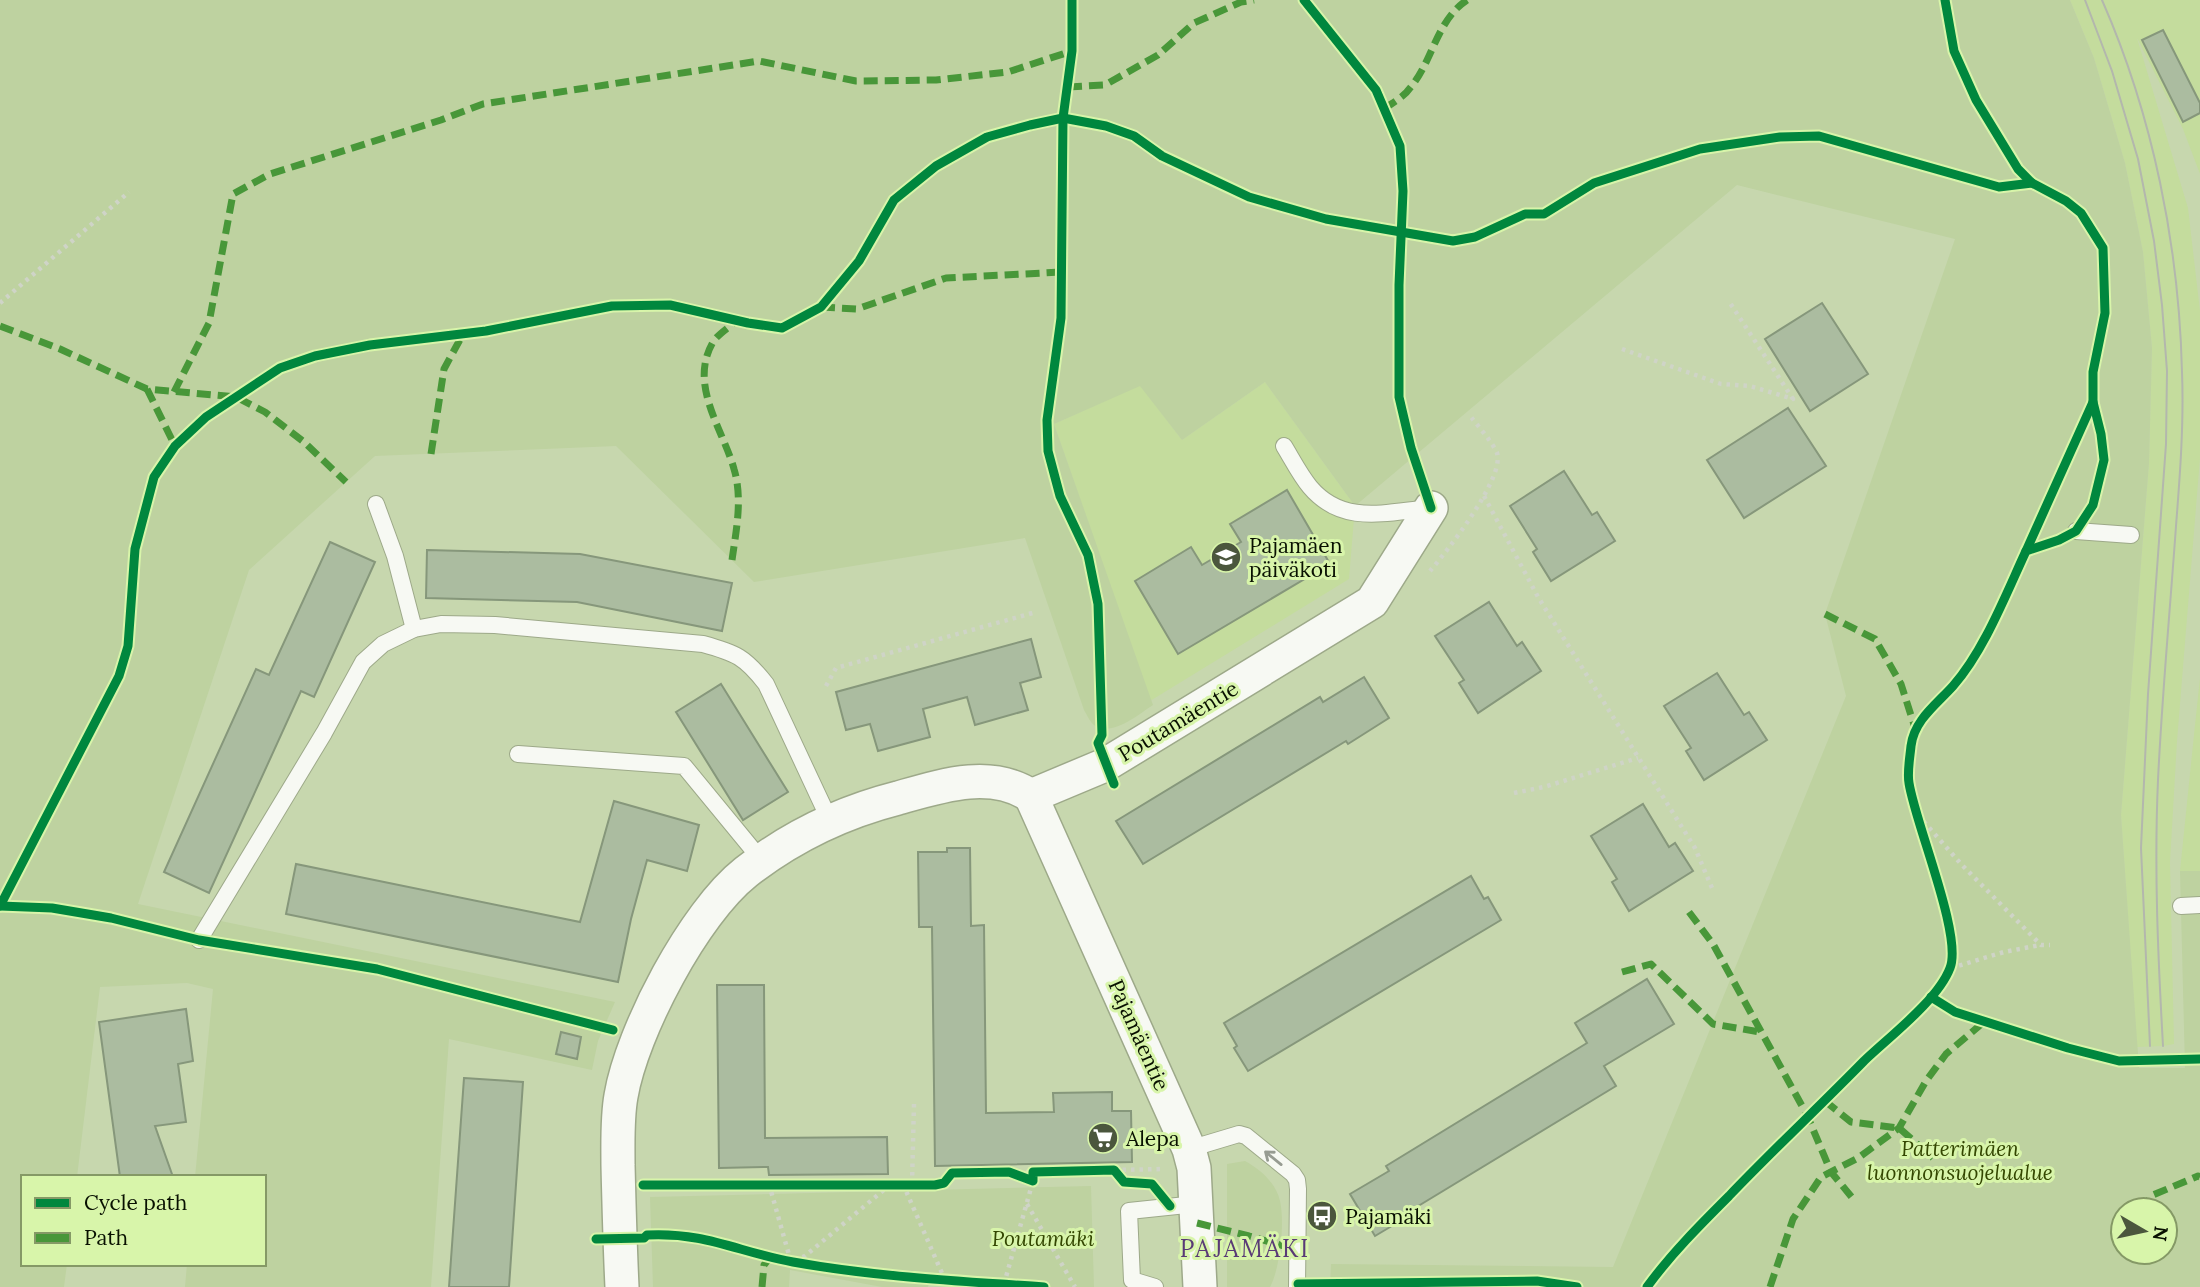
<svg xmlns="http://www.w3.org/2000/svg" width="2200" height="1287" font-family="Lora,serif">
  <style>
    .built { fill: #c4dc9d }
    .green { fill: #bed2a0; fill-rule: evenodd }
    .building { fill: #abbca0; stroke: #86977b; stroke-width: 2 }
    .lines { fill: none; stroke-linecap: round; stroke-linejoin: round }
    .service-casing { stroke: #9da989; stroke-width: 18 }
    .minor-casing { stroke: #9da989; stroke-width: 36 }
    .path { stroke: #cfd4c7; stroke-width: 4.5; stroke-dasharray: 3.5 5; stroke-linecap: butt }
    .service { stroke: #f7f9f3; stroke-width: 16 }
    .minor { stroke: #f7f9f3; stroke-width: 33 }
    .tram { stroke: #b3b7ad; stroke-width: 2 }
    .quiet { stroke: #489739; stroke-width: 7; stroke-dasharray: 14 7; stroke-linecap: butt }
    .cycleway-casing { stroke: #d8f5aa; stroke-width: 13 }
    .cycleway { stroke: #00873e; stroke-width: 9 }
    .oneway { stroke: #979c92 }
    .labels { text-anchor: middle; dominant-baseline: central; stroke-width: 6; stroke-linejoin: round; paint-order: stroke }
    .poi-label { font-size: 21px; fill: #081000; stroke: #d8f5aa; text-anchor: start }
    .street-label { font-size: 21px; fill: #081000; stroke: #d8f5aa }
    .park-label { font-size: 21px; font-style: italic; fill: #334600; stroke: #d8f5aa }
    .quarter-label { font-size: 24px; letter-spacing: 2px; fill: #593b76; stroke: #d8f5aa }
  </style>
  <rect width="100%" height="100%" fill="#c7d7ae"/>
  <!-- built -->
  <g class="built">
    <polygon points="2070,0 2200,0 2200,174 2183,129 2137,38 2188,208 2200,311 2200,458 2177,741 2170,862 2174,1044 2163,1046 2137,1047 2121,815 2149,463 2152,348 2143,252 2125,163 2094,58"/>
    <polygon points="1265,382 1355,506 1349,579 1150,701 1054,424 1140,385 1182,440"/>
    <polygon points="2200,678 2200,871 2180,871 2195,725"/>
  </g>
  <!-- green -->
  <g class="green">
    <path d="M0,0H2070L2094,58L2125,163L2143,252L2152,348L2149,463L2121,815L2139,1068H2185L2180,871H2200V1287H1330L1331,1264L1613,1267L1846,696L1825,614L1955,239L1737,185L1355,506L1265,382L1182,440L1140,386L1054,424L1153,705C1139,714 1111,738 1094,725C1090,722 1087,715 1084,710L1025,538L754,582L616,446L375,456L249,570L138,904L615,1002L598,1041L592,1070L449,1039L431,1287H185L187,1264H264V1177H195L213,989L187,983L100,987L77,1177H23V1264H67L64,1287H0ZM2123,1210H2165V1252H2123Z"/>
    <path d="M1245,1161C1260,1169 1276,1183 1280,1201C1285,1222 1280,1269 1270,1287H1227V1164Z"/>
    <polygon points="1091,1186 1094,1287 953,1287 929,1283 928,1287 882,1287 790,1270 789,1287 653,1287 650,1197"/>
  </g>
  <!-- building -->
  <g class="building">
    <polygon points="2163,30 2200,103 2200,113 2183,122 2142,40"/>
    <polygon points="1822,303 1868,374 1810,411 1765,339"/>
    <polygon points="1788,408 1826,466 1744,518 1707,460"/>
    <polygon points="1564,471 1592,515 1597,512 1615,541 1551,581 1533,552 1537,549 1510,506"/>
    <polygon points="1287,490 1330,564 1178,654 1135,581 1191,547 1202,565 1241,542 1230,524"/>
    <polygon points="330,542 375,562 314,697 301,691 209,893 164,872 256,669 269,675"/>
    <polygon points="427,550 580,554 732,583 722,631 577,602 426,598"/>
    <polygon points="1489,602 1517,646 1522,642 1541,671 1478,713 1459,683 1464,680 1435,636"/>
    <polygon points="1031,639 1041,677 1020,683 1028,710 975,725 967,697 923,709 930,737 878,751 870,724 846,730 836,692"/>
    <polygon points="1717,673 1744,715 1749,712 1767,740 1704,780 1686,751 1691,748 1664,706"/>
    <polygon points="1364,677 1389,718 1348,744 1346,741 1143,864 1116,821 1320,697 1323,702"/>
    <polygon points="721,684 788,792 743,820 676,712"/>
    <polygon points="614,801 699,825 687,871 647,860 631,919 618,982 286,914 296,864 580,922"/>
    <polygon points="1643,804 1669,847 1675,843 1693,871 1629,911 1612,882 1617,879 1591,836"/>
    <polygon points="947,848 970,848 971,926 984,925 986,1113 1054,1112 1053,1093 1112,1092 1112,1111 1131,1111 1132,1162 935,1166 932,927 919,927 918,852 947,852"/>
    <polygon points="1471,876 1484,899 1488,897 1501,920 1248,1071 1234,1048 1237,1046 1224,1023"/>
    <polygon points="1647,979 1674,1024 1604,1066 1616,1086 1415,1208 1417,1211 1375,1236 1350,1194 1389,1171 1386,1166 1587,1043 1575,1023"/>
    <polygon points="717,985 764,985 765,1138 887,1137 888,1174 769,1175 768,1167 719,1168"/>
    <polygon points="186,1009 193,1061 178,1064 186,1122 155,1126 173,1177 120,1177 99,1022"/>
    <polygon points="561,1032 581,1037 577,1059 556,1054"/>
    <polygon points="464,1078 523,1082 509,1287 449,1287"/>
  </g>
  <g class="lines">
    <!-- service casing -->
    <g class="service-casing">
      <g id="service">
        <path d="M1284,446C1292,459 1300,475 1310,487C1343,526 1386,512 1431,508"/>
        <polyline points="376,504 395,556 414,629"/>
        <polyline points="2076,531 2131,535"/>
        <polyline points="518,754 684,766 763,862"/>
        <polyline points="2181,906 2200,905"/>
        <path d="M199,940L324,733L363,662L383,644L414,629L441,624L495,625L703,644C736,653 745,657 766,684L830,821"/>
        <polyline points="1189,1149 1239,1134 1246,1136 1293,1174 1297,1180 1298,1189 1297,1287"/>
        <polyline points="1155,1287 1132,1280 1129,1211 1196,1204"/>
      </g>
    </g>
    <!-- minor casing -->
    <g class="minor-casing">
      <g id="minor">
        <polyline points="1031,796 1189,1149 1194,1168 1200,1287"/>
        <polyline points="1031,796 1105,765 1372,602 1431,508"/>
        <path d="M622,1287C620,1246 619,1206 618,1165C618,1142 617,1118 621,1096C632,1031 694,913 746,872C791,837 843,812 898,798C940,786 991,769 1031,796"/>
      </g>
    </g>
    <!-- path -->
    <g class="path">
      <polyline points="0,303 129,192"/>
      <polyline points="1622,349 1721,384 1750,386 1793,399 1730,303"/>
      <polyline points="1484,496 1538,597 1695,848 1712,888"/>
      <path d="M1430,571C1447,551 1505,478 1497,453C1493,443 1478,426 1471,417"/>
      <polyline points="826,686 836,668 1036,612"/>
      <polyline points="1514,793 1544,787 1638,758"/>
      <polyline points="1918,815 1961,864 2041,945 2050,945"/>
      <polyline points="1951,968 2004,952 2040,945"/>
      <polyline points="1114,1170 1164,1169"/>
      <polyline points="1009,1172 1033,1172"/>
      <polyline points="769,1184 791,1262 805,1256 892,1183"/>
      <polyline points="903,1184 945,1280"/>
      <polyline points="912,1184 914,1104"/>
      <polyline points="1027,1204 1075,1287"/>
      <polyline points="1004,1284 1033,1181"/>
    </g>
    <!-- service -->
    <use href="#service" class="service"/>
    <!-- minor -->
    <use href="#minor" class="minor"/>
    <!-- tram -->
    <g class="tram">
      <polyline points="2085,0 2112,71 2138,159 2154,241 2162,305 2167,371 2166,444 2148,694 2141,848 2150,1046"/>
      <path d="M2102,0C2153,116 2179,246 2182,372C2184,423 2180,475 2176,526C2170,611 2162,695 2158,780C2154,869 2158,957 2163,1046"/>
    </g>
    <!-- quiet -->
    <g class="quiet">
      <polyline points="1068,87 1105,85 1158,55 1194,23 1241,2 1254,0"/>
      <path d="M1384,109C1392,103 1404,97 1410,88C1433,61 1436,21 1467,0"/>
      <polyline points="821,307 857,309 946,278 1062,272"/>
      <polyline points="0,326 60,349 147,389 236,397 265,412 304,442 346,482"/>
      <polyline points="147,389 175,446"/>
      <polyline points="174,392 209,323 233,194 270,174 441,120 483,104 759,61 856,81 936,80 1008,72 1072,51"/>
      <polyline points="431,454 444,369 463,334"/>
      <path d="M732,560C736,531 743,499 734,469C723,429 688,385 713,342C718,334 730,327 737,320"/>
      <polyline points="1825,614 1875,639 1901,684 1916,731"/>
      <polyline points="1689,912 1713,944 1807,1115 1831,1172 1855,1201"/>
      <polyline points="1622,972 1651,964 1713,1024 1760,1032"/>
      <polyline points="1825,1101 1851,1122 1899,1128 1933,1158"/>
      <polyline points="2140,1210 2153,1195 2198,1176 2200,1177"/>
      <polyline points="1197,1223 1249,1236 1298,1250"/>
      <polyline points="2132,1252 2134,1257"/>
      <polyline points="762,1287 764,1265 771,1256"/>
      <polyline points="1770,1287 1793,1219 1821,1177 1858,1158 1899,1128 1926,1081 1946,1054 1985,1021"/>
    </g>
    <!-- cycleway casing -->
    <g class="cycleway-casing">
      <g id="cycleway">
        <polyline points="1072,0 1072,51 1063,118 1061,318 1047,420 1048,451 1060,496 1088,555 1098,604 1102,735 1098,743 1114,784"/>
        <polyline points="1304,0 1376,90 1400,146 1403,191 1399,285 1399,397 1411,448 1431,508"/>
        <polyline points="2026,551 2093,402"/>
        <polyline points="0,906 119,676 128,646 135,549 154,477 175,446 206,417 280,368 315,356 370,345 486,331 612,306 670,305 748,323 782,328 821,307 859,261 894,200 936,166 987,137 1030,125 1063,118 1106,126 1134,136 1162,156 1249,197 1326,219 1453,241 1475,237 1525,214 1544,214 1594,183 1700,149 1780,137 1819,136 1999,187 2032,183"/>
        <polyline points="0,906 52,908 111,918 199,940 377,969 613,1030"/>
        <polyline points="1931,997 1955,1012 2068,1048 2119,1061 2200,1059"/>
        <polyline points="643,1185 935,1185 944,1183 952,1173 1009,1172 1033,1181 1033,1172 1114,1170 1124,1182 1152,1184 1170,1206"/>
        <path d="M596,1239L644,1238L647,1235C706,1232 738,1252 793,1262C876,1277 960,1281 1044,1287"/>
        <polyline points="1298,1284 1537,1281 1577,1287"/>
        <path d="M1647,1287C1671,1254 1700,1225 1729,1196C1773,1150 1819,1107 1864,1061C1889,1037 1938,1000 1950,968C1963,936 1915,823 1909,783C1907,772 1910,757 1911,746C1914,720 1937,704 1953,686C1984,651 2006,594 2026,551L2059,540L2076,531L2093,505L2104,460L2101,434L2093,402V372L2105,313L2103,248L2081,213L2066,201L2032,183L2018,169L1976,100L1954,51L1945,0"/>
      </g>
    </g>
    <!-- cycleway -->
    <use href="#cycleway" class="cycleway"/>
  </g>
  <!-- one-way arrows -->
  <defs><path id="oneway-shaft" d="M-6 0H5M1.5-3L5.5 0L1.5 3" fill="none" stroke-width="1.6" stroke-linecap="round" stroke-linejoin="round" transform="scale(1.75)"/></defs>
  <use class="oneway" href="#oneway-shaft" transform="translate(1273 1158) rotate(-141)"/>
  <!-- icons -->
  <defs>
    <g id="school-disc" transform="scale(1.575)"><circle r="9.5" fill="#4b563d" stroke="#d8f5aa"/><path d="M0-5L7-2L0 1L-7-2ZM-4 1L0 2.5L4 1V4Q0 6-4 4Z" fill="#fff"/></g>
    <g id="supermarket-disc" transform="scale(1.575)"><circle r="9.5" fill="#4b563d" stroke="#d8f5aa"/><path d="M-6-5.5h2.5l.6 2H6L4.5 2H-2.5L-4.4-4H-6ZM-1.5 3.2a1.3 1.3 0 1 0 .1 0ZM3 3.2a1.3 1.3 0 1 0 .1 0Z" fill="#fff"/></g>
    <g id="bus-disc" transform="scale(1.575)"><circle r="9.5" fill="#4b563d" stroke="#d8f5aa"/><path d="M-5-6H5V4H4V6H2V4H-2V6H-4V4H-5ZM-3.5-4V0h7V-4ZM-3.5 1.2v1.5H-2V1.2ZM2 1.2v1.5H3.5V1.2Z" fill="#fff"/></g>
  </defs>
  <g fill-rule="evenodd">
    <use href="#school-disc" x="1226" y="557"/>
    <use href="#supermarket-disc" x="1103" y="1138"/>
    <use href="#bus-disc" x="1322" y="1216"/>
  </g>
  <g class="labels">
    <!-- poi labels -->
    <g class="poi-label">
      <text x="1249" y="545">Pajamäen<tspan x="1249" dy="24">päiväkoti</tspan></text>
      <text x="1126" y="1138">Alepa</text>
      <text x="1345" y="1216">Pajamäki</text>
    </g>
    <!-- street labels -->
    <g class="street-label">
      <text transform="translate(1178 721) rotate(-31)">Poutamäentie</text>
      <text transform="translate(1139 1035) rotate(66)">Pajamäentie</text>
    </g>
    <!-- park labels -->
    <g class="park-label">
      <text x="1960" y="1148">Patterimäen<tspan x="1960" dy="24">luonnonsuojelualue</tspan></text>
      <text x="1043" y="1238">Poutamäki</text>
    </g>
    <!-- quarter labels -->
    <g class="quarter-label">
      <text x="1245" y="1248">PAJAMÄKI</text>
    </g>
  </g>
  <!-- legend -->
  <rect x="21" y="1175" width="245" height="91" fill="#d8f5aa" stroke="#859966" stroke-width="2"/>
  <rect x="35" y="1198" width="35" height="10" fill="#00873e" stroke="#859966" stroke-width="2"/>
  <text x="84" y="1210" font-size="21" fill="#081000">Cycle path</text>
  <rect x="35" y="1233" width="35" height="10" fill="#489739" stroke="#859966" stroke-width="2"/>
  <text x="84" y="1245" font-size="21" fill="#081000">Path</text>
  <!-- north arrow -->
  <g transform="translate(2144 1231) rotate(99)"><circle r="33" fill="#d8f5aa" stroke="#859966" stroke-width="2"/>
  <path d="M0-5L12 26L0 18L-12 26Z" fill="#4b563d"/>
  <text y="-10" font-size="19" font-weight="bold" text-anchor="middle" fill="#081000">N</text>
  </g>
</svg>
